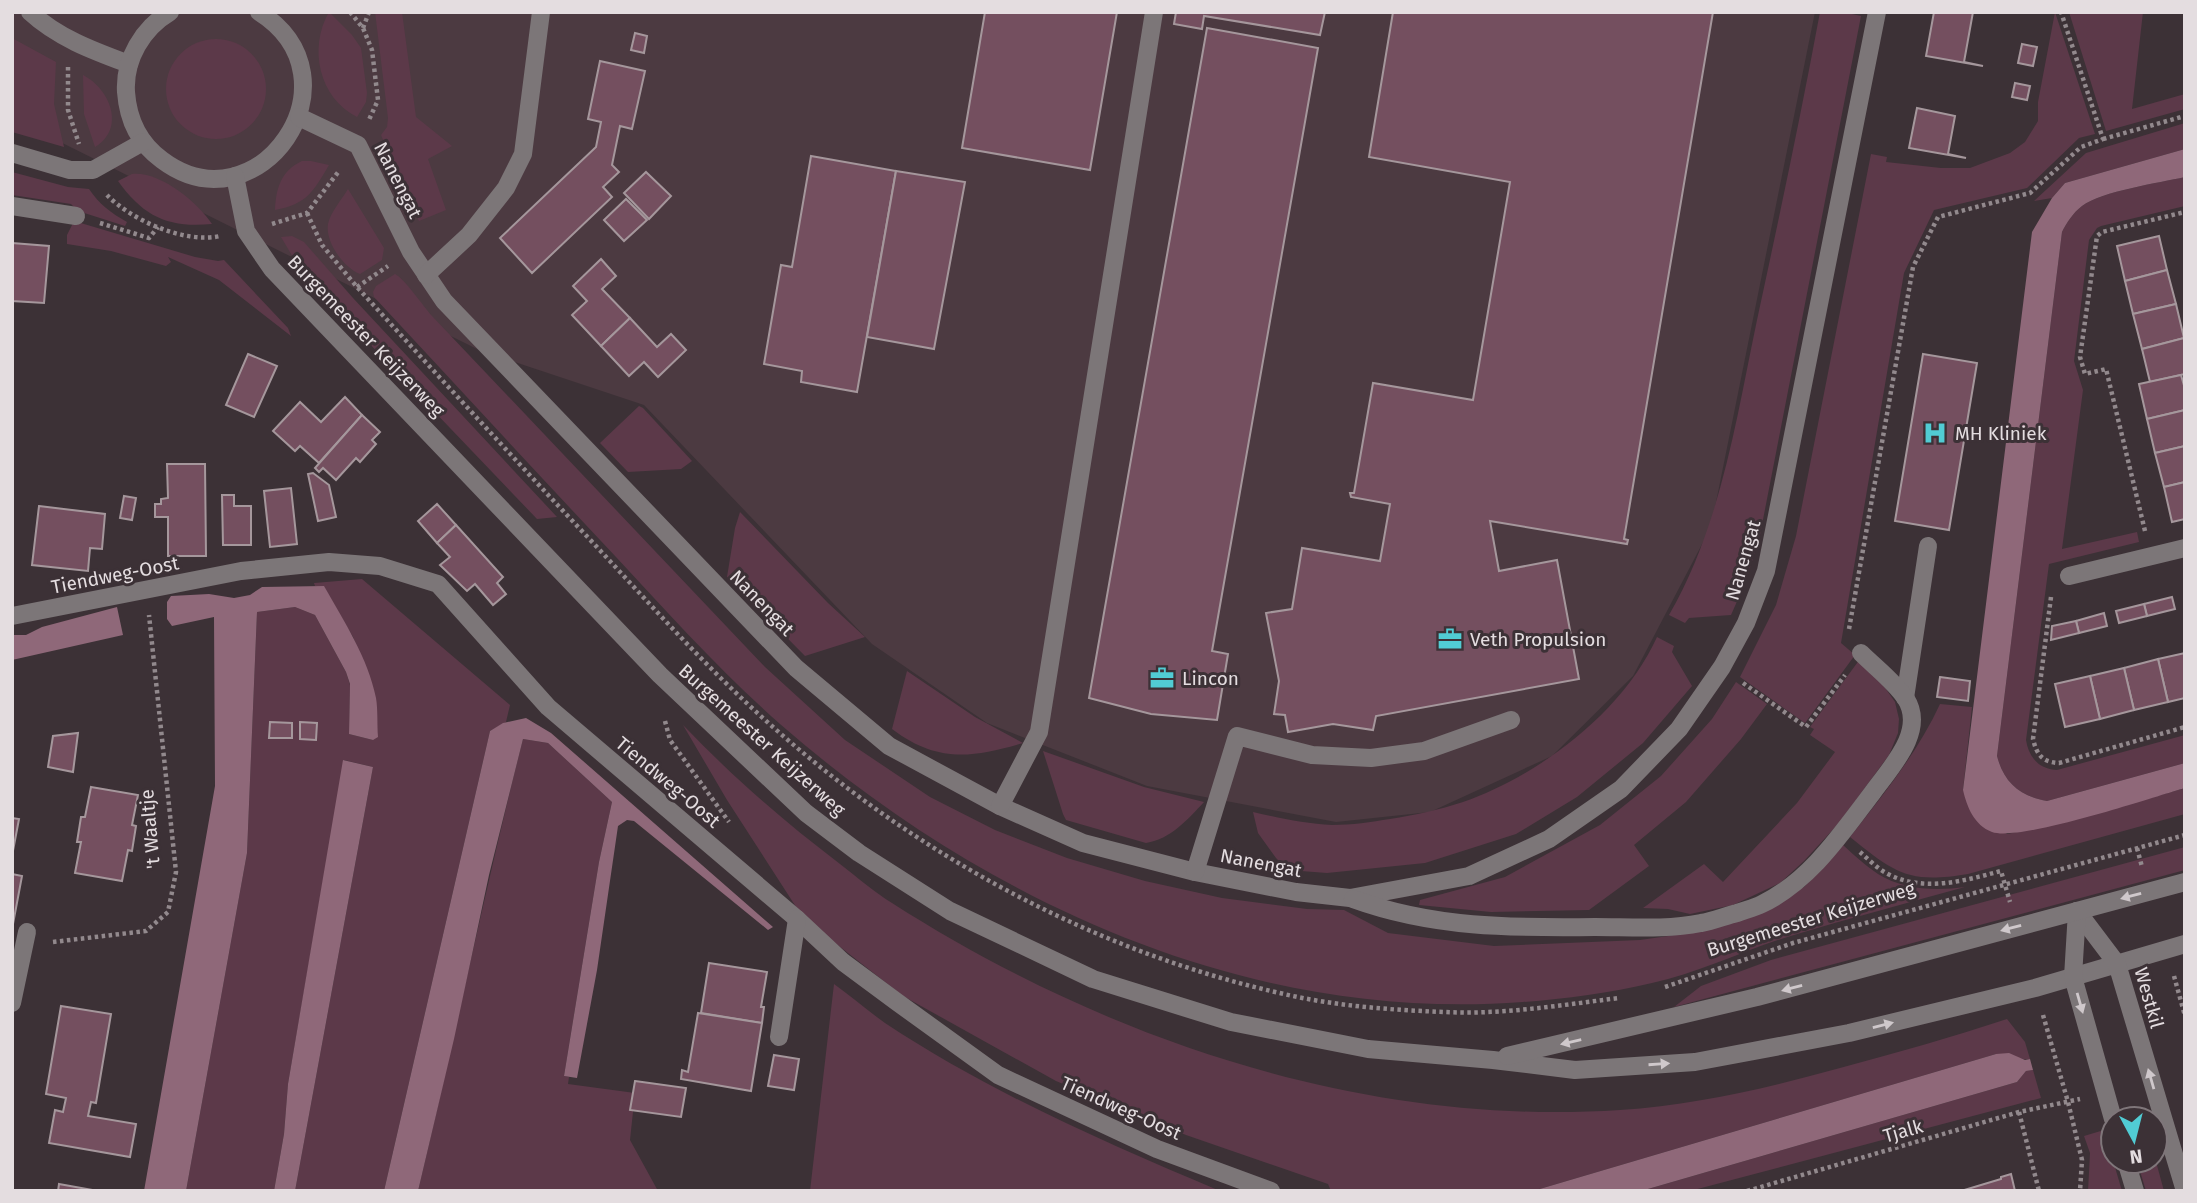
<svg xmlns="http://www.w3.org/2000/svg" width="2197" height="1203" font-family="'Fira Sans',sans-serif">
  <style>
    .built { fill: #4c3a41 }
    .green { fill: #5c3949 }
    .water { fill: #8f6879 }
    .building { fill: #744f5f; stroke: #a5979c; stroke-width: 2 }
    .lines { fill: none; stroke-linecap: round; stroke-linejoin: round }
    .path { stroke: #92898d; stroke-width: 4.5; stroke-dasharray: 3.5 3.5; stroke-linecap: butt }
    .minor { stroke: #7c7678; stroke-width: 18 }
    .oneway { fill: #cfc8cb }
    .labels { text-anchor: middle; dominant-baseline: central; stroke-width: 6; stroke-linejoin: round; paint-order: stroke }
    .street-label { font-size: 19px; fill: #e4dde0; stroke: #3c3136 }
    .poi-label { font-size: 19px; fill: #e4dde0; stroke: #3c3136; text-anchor: start }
  </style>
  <rect width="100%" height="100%" fill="#3c3136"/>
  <!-- built -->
  <polygon class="built" points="12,12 1815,12 1711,527 1633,676 1552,756 1430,812 1336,822 1147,786 987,723 872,644 644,405 479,350 12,118"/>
  <!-- green -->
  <g class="green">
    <path d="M329,12L352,35L361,48L367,93L366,102L357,117C319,98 308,48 329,12Z"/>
    <polygon points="375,12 402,12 416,117 452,146 428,159 446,210 419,221 381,135 387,127 388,118"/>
    <path d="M1820,12H1843L1861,16L1760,535L1746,581L1731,615L1689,618L1685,623L1669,615C1721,525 1736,420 1757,320C1779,218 1801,115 1820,12Z"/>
    <polygon points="2055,12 2095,134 2079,138 2027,188 1934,210 1904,273 1841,643 1855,655 1805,723 1740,677 1776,605 1796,536 1871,154 1887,157 1886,162 1941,168 1970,168 2010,153 2025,142 2038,121 2038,102"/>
    <polygon points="2069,12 2143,12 2132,109 2185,94 2185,109 2106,131"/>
    <polygon points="12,38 56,62 54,104 64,147 12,132"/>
    <circle cx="216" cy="89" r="50"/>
    <path d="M83,75C110,89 126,128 95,147L84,114Z"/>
    <polygon points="2185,123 2185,149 2065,183 2052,198 2034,201 2086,153"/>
    <path d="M302,161H311L329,165C313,192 307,204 275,210C276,188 281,171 302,161Z"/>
    <path d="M12,172L68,187L89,189C99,204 111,213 127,222L125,226L78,211L71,204L12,195Z"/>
    <path d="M132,174C160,171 197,202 212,224C168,228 144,217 118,181Z"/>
    <path d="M2185,177V206L2101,226L2097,228L2089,240L2074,361L2083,390L2062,549L2137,532L2139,542L2049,564L2026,740C2029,758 2039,769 2057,770L2185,735V763L2047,801C2020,796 2004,783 1997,756L2062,232C2067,222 2073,213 2082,206C2102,191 2159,183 2185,177Z"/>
    <path d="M348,189L384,248L382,260L360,274C344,268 325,242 328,224C330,213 342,199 348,189Z"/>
    <polygon points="74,221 195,257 218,261 224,260 288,328 291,336 219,280 168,257 171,262 166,266 111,251 67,244 67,235"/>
    <polygon points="292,236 304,242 353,298 557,517 537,519 320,292 297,264 281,237"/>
    <path d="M395,274C405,279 423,306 432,316L765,667L845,740L930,797L995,830L1067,858L1145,881L1222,898L1307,909L1344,910L1388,933L1494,946L1640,940L1703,931L1804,887L1843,845C1854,855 1866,866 1878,874C1903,890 1936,891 1965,887C1908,903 1850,918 1794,935C1746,949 1700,973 1652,983C1610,993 1565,999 1523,1002C1248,1023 984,902 780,724C722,673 669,614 616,557C535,471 455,384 374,297L373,292L376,286Z"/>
    <polygon points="639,406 643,408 692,461 681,469 628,472 600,443"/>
    <polygon points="740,512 828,603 865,637 805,656 727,577 735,528"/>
    <polygon points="362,579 510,705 506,722 490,731 384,1191 295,1191 373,767 344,760 288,1084 284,1134 274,1191 186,1191 247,853 257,612 295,607 315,615 346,672 350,685 349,734 373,740 368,674 353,637 324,587 315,586 314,583"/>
    <path d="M1657,637L1674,646L1672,652L1692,686L1643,743L1577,797L1516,834L1425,863L1327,873L1288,870L1276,858L1258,833L1253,812C1279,818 1306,824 1332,825C1352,825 1371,822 1390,819C1415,815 1439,810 1463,802C1540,775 1623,712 1657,637Z"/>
    <polygon points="1860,659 1879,679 1895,702 1899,719 1898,733 1889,755 1839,823 1804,861 1780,883 1733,905 1690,914 1668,909 1643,908 1704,864 1723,882 1797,803 1835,752 1810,735 1814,729 1810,727"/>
    <path d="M907,671L975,717L1023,743C972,758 937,763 892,729Z"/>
    <polygon points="1736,682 1767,704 1741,739 1686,802 1634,845 1649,866 1589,910 1491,912 1419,905 1420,900 1505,877 1600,825 1661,776 1712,719"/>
    <path d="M1940,704L1972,707L1963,790L2007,834L2066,822L2185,788V814L1968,874C1908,884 1895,873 1850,837C1883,795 1918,752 1940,704Z"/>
    <path d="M683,725C734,778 782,820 840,864C857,877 874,892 892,903C1106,1040 1364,1127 1620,1110C1695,1105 1768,1088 1840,1068C1896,1053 1952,1037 2007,1019L2025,1042L2030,1059C2021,1061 2010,1053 1996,1054L1533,1191H1331L1328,1184L1186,1135L1056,1081L903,996L812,925L798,910L727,800Z"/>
    <path d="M523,739L548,743L612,802L599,862L564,1076L569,1077L568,1084L635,1093L630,1140L658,1191H418C454,1040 485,889 523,739Z"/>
    <path d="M1043,751L1144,787L1204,802C1187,820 1171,839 1146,843L1066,820L1063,814Z"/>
    <polygon points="2185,847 2185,870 1674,1007 1701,986 1771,960"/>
    <path d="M834,984C851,996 868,1011 885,1023C989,1092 1106,1143 1220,1191H810Z"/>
    <polygon points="2033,1070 2041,1098 1690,1191 1641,1191 2017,1082 2026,1071"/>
    <polygon points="2104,1130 2122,1191 2088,1191 2090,1153 2084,1136"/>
    <polygon points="2155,1158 2164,1191 2146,1191 2137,1161 2155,1161"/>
  </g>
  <!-- water -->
  <g class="water">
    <path d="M2185,149V177C2159,183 2102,191 2082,206C2073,213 2067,222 2062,232L1997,756C2004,783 2020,796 2047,801L2185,763V788C2150,798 2020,842 1992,832C1974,825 1967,807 1963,790L2032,232L2052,198L2065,183Z"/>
    <path d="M324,586C344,621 368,658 376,698C378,710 377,724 378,737L373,740L349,734L350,684L346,672L315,615L295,607L257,612L247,853L186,1191H144L215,786L214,617L172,626L167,619V602L171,596L209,594L234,598L250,595L262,587Z"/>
    <polygon points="117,607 123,635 12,660 12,635 26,635 42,627"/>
    <polygon points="526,718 551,733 773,927 768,930 634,821 627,820 618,826 597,970 577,1078 564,1076 599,862 612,802 548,743 523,739 489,875 454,1039 418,1191 384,1191 490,731 503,723"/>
    <polygon points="343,760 373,767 295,1191 274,1191 284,1134 288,1084"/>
    <polygon points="2009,1053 2025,1060 2030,1059 2033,1070 2026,1071 2017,1082 1641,1191 1533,1191 1996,1054"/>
  </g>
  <!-- building -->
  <g class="building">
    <polygon points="985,12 1117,12 1090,170 962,148"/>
    <polygon points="1176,12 1325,12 1320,35 1204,16 1202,29 1174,24"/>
    <polygon points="1393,12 1713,12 1624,539 1628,540 1627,544 1490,521 1499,571 1557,560 1579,679 1376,716 1373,730 1333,724 1288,732 1285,715 1274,714 1279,681 1266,613 1292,609 1302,548 1380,561 1390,504 1351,497 1350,493 1354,493 1373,383 1473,400 1510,182 1369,157"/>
    <polygon points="1934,12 1973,12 1964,62 1983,66 1926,56"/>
    <polygon points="1207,28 1318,48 1212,651 1228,654 1217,720 1151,714 1089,698"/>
    <polygon points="635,33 647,36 644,53 631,50"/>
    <polygon points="2022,44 2037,47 2033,66 2018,63"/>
    <polygon points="600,61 645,71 632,129 620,126 612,165 619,172 603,187 612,197 532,273 500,238 596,147 601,122 588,119"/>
    <polygon points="2015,83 2030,86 2027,100 2012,97"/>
    <polygon points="1917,108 1955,116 1948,154 1966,158 1909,148"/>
    <polygon points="811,156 896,171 857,392 801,382 802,371 764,364 781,265 792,267"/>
    <polygon points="896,171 965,182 934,349 867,337"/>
    <polygon points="646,172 671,196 649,219 624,193"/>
    <polygon points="626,199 647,220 624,241 604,220"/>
    <polygon points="2159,236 2167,270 2125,281 2117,246"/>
    <polygon points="12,243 49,246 44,303 12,301"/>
    <polygon points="601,259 616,276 602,289 630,318 601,346 572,315 587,301 573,286"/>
    <polygon points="2167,270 2176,304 2133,314 2125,281"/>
    <polygon points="2176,304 2184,338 2142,349 2133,314"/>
    <polygon points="630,318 657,347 671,334 686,350 658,377 644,362 629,376 601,346"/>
    <polygon points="2184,338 2185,374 2150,382 2142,349"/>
    <polygon points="248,354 277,366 254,417 226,405"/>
    <polygon points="1923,354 1977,363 1949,530 1895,521"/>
    <polygon points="2181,375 2185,389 2185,410 2147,419 2139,384"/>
    <polygon points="345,397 362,415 319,463 300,446 295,451 273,431 300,402 321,422"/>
    <polygon points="2185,410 2185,446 2155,453 2147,419"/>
    <polygon points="362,415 380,432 372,440 376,444 360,462 356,458 336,480 323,468 319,472 315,468"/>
    <polygon points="2185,446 2185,482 2164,487 2155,453"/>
    <polygon points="167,464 205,464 206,556 168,556 168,517 155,517 155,504 161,504 161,499 168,498"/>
    <polygon points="313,473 329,485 336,517 318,521 308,474"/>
    <polygon points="2185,482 2185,519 2172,522 2164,487"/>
    <polygon points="291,488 297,544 270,547 264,491"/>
    <polygon points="222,495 234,495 234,506 251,506 251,545 223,545"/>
    <polygon points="124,496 136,498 132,520 120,518"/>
    <polygon points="437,504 456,525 437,543 418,521"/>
    <polygon points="39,506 105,514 102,549 90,548 88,571 32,565"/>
    <polygon points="456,525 503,577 497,583 506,594 493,605 475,584 467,591 440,565 450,557 437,543"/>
    <polygon points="2172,597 2175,609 2147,616 2144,604"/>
    <polygon points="2144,604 2147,616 2119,623 2116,611"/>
    <polygon points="2104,613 2107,626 2079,633 2076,621"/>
    <polygon points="2076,621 2079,633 2051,640 2052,626"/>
    <polygon points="2185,653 2185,698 2168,702 2158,659"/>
    <polygon points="2158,659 2168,702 2134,710 2124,668"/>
    <polygon points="2124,668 2134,710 2100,719 2090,676"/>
    <polygon points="2090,676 2100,719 2065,727 2055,684"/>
    <polygon points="1940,677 1970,681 1968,701 1937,697"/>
    <polygon points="270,722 292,723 292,738 269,738"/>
    <polygon points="300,722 317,723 316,740 300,739"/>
    <polygon points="78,733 73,772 48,767 53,736"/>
    <polygon points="91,787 138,795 132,825 136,826 132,851 128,850 122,881 75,873 81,842 77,842 81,817 85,817"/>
    <polygon points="12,818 19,819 12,856"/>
    <polygon points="12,874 22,876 13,924 12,924"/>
    <polygon points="709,963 767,972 761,1007 764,1007 762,1023 701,1013"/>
    <polygon points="61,1006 111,1014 96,1103 91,1102 88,1116 136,1124 130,1157 49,1143 55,1110 63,1112 66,1098 46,1094"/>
    <polygon points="698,1013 762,1023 751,1091 681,1079 682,1070 688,1072"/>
    <polygon points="774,1055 799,1059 794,1090 768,1086"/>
    <polygon points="635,1081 686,1088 681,1117 630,1110"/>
    <polygon points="2011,1174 2015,1191 1961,1191 2001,1179 2001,1177"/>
    <polygon points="59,1184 98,1191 58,1191"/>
  </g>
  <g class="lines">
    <!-- path -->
    <g class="path">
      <polyline points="350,12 363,28 372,50 378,100 368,122"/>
      <polyline points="363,28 369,12"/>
      <polyline points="68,67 68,110 79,144"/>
      <polyline points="2103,139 2185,116"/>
      <path d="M107,195C131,220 185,244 220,236"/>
      <path d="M307,213L322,245L357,287C431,368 505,449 580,529C631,583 680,639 733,690C886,838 1077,948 1284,994C1335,1006 1391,1010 1444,1012C1502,1015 1561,1005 1619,998"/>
      <polyline points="100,223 149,238 158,227"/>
      <polyline points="272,224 307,213 339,171"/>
      <polyline points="357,287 388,266"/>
      <polyline points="2145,531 2106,369 2085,374 2080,357 2097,236 2102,232 2185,212"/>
      <path d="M2051,597L2033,739C2037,755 2042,762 2059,763L2185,727"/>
      <polyline points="1849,629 1913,267 1938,217 2030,193 2081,147 2103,139 2061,12"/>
      <polyline points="1743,683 1806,727 1845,675"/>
      <polyline points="665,721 670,740 729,822"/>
      <polyline points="2137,848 2142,867"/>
      <path d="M1860,852C1868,859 1877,868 1886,873C1923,893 1963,881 2001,871L2010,902"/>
      <polyline points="53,942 146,931 168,912 176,872 149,615"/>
      <polyline points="2174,976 2185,1016"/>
      <polyline points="1665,987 1793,943 2185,835"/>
      <polyline points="2043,1015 2068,1102 2082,1160 2080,1191"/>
      <polyline points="2019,1112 2039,1191"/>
      <polyline points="1747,1191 2019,1112 2080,1099"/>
    </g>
    <!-- minor -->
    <g class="minor">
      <path d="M30,12C58,38 94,51 129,64"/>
      <path d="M170,12C143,28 124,59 126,92C128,120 140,144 162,160C258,232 365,79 259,12"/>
      <polyline points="299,117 358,145 411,252 444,301 796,668 889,746 1000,806 1083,843 1195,872 1296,892 1350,898 1469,876 1549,839 1621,789 1679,729 1722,667 1746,623 1766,571 1877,12"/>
      <polyline points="12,153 70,170 93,170 143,142"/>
      <polyline points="235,176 246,231 272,269 660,675 806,813 859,853 950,911 1093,979 1231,1022 1368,1049 1493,1060 1575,1070 1695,1062 1849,1033 2035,988 2185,944"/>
      <polyline points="12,206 76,216"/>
      <polyline points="426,275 469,235 506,188 523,154 541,12"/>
      <polyline points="2069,576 2185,548"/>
      <polyline points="12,616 241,571 329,562 380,566 438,584 548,707 797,919 843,962 897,1002 998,1075 1157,1149 1271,1191"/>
      <polyline points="1905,698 1928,546"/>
      <polyline points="1000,806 1039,732 1154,12"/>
      <polyline points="1195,872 1237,736 1312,755 1371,758 1424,751 1511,720"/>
      <path d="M1353,899C1433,928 1511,928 1595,927C1630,927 1666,930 1701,923C1713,921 1725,916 1737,913C1745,910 1754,908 1762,904C1810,881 1841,834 1873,792C1891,767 1926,731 1906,699C1895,682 1875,667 1861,653"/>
      <polyline points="2077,911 2117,964 2185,1191"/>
      <polyline points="2077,911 2073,977 2113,1119"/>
      <polyline points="12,1003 27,932"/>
      <polyline points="779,1037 797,919"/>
      <polyline points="1507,1056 1757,997 2185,882"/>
      <polyline points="2126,1161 2135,1191"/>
    </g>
  </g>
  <!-- one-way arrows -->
  <defs><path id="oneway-solid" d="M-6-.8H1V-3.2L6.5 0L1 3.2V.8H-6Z" transform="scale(1.75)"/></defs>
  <g class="oneway">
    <use href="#oneway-solid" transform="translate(2131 896) rotate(165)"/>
    <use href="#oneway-solid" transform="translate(2011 928) rotate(165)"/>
    <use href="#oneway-solid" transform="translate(1792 988) rotate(165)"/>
    <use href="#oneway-solid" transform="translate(2080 1003) rotate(74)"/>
    <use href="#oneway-solid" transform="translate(1883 1025) rotate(-14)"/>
    <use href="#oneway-solid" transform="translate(1571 1042) rotate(167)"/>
    <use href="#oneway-solid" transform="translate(1659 1064) rotate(-4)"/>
    <use href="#oneway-solid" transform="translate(2151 1079) rotate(-106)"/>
  </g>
  <!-- icons -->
  <defs>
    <g id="hospital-bare" transform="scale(1.89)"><path d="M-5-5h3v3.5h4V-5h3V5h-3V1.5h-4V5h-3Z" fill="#51ccd4" stroke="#3c3136" stroke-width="2.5" paint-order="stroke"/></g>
    <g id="office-bare" transform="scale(1.89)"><path d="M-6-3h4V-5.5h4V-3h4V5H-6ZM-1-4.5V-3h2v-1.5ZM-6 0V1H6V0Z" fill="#51ccd4" stroke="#3c3136" stroke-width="2.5" paint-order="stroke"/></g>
  </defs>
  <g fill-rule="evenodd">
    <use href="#hospital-bare" x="1935" y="433"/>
    <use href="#office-bare" x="1450" y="639"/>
    <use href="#office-bare" x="1162" y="678"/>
  </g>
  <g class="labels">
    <!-- street labels -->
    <g class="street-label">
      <text transform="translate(398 180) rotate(63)">Nanengat</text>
      <text transform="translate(366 336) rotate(46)">Burgemeester Keijzerweg</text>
      <text transform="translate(1743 560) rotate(-74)">Nanengat</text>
      <text transform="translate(115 575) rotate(-11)">Tiendweg-Oost</text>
      <text transform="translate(762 603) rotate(46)">Nanengat</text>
      <text transform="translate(762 740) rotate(42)">Burgemeester Keijzerweg</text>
      <text transform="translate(668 782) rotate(40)">Tiendweg-Oost</text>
      <text transform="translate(150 829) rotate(-95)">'t Waaltje</text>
      <text transform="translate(1261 863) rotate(11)">Nanengat</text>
      <text transform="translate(1811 919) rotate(-17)">Burgemeester Keijzerweg</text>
      <text transform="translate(2149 998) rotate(74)">Westkil</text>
      <text transform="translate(1121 1108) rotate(24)">Tiendweg-Oost</text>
      <text transform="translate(1903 1131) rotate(-16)">Tjalk</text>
    </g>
    <!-- poi labels -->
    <g class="poi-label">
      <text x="1955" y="433">MH Kliniek</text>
      <text x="1470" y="639">Veth Propulsion</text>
      <text x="1182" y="678">Lincon</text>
    </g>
  </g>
  <!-- border -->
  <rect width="2197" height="1203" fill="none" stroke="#e4dde0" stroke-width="28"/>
  <!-- north arrow -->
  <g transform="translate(2134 1140) rotate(173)"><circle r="33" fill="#3c3136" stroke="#7f767a" stroke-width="2"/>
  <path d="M0-5L12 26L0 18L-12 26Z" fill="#51ccd4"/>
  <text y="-10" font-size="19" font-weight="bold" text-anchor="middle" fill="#e4dde0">N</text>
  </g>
</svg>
